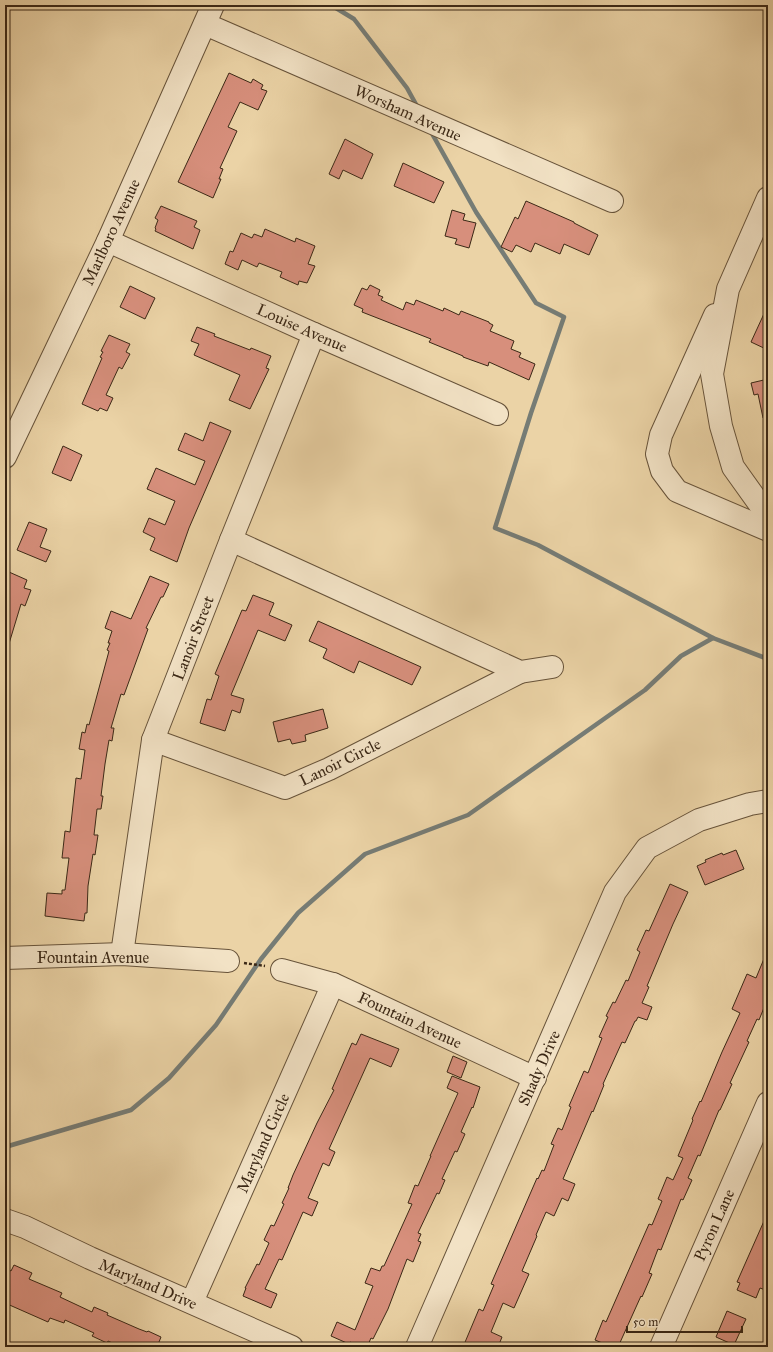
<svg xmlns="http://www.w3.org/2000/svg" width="773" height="1352" font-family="'IM FELL Great Primer',serif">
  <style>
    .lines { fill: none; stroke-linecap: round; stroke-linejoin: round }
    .stream { stroke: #767c75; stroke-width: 4.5 }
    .building { fill: #d78f7c; stroke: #3b2816 }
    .minor-casing { stroke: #67533a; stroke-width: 24 }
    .path { stroke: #3b2816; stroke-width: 2.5; stroke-dasharray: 3 2; stroke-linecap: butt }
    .minor { stroke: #f2e2c5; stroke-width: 22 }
    .labels { text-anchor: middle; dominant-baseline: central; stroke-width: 3; stroke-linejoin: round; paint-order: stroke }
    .street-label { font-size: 16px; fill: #3b2816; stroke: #f2e2c5 }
  </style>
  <rect width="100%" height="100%" fill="#ebd3a6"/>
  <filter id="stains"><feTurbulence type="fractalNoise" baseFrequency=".005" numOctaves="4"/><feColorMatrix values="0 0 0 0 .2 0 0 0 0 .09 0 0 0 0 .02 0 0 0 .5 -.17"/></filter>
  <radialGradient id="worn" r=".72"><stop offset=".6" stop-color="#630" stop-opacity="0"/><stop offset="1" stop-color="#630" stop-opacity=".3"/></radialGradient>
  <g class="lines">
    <!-- stream -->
    <g class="stream">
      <polyline points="331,5 354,19 407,88 418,108"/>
      <polyline points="430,130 476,212 536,303 564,317 531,413 495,528 538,545 713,638 768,659"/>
      <polyline points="5,1147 131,1110 169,1078 216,1025 261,959 298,913 365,854 468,815 645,690 681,656 713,638"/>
    </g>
  </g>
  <!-- building -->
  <g class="building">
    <polygon points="229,73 251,83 253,79 263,85 261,89 267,91 258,110 240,102 228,127 237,131 220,168 223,169 219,179 221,179 213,198 178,182"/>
    <polygon points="345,139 373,154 362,179 343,170 339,179 329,174"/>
    <polygon points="403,163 444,182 434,203 394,186"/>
    <polygon points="526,201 574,222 574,223 598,235 589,255 564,244 560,254 535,243 531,252 516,245 512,252 501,247 515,217 518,219"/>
    <polygon points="161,206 197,221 194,227 200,230 193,249 155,231 156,229 155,228 158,220 155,218"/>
    <polygon points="452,210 465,214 463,220 476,223 469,248 455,244 457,239 445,236"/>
    <polygon points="265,229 295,242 296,238 315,246 308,264 315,266 307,283 299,281 298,285 280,277 282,272 259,263 257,267 242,260 238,270 225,264 230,251 233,252 241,233 252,238 254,234 262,237"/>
    <polygon points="370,285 380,290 378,295 383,297 381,300 403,310 406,302 414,305 416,300 443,311 444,308 459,315 461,311 489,322 489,323 493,325 490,331 514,341 511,349 521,353 519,357 535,364 529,380 489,362 488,366 463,357 463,356 429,342 431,339 362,312 363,309 354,305 362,288 367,290"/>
    <polygon points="130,286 155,298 145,319 120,307"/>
    <polygon points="768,305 768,350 751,342"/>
    <polygon points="197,327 215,334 214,336 250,350 251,348 271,356 266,368 269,369 250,409 229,400 240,375 194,355 199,344 191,341"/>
    <polygon points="109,335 130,344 126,352 130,354 122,369 119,367 106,395 113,398 107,411 100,408 98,411 82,404 102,358 100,357 103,352 101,351"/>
    <polygon points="768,379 768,417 763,418 758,394 754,395 751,383"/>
    <polygon points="210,422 231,431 189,528 177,562 150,550 155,538 143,532 149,518 165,525 175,501 147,489 156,468 195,485 205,461 178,450 185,433 203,441"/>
    <polygon points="63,446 82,455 71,481 52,473"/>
    <polygon points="29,522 47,529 40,547 51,551 46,562 17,550"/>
    <polygon points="9,572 27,580 24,588 31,590 25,606 21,604 8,647 5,647 5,581"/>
    <polygon points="150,576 169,584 163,597 161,597 146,628 148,629 124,695 121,694 111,728 114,728 112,741 109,740 105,764 101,796 103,796 101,809 97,809 94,835 98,835 95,855 93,854 88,886 87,913 85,913 84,921 45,916 47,893 62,894 62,890 65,890 69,858 62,858 65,831 70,832 76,778 81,779 85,750 79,749 82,732 85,733 87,724 89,725 109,651 107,650 110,643 108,643 112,631 105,628 111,611 131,619"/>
    <polygon points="253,595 274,603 269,615 292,625 285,641 258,630 231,695 244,699 240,713 232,710 225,731 200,723 207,699 211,700 219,676 215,674 242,610 246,611"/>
    <polygon points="318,621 421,667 412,685 359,661 354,673 323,658 327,649 309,641"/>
    <polygon points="323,709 328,728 305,735 306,741 292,744 290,739 278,742 273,722"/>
    <polygon points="736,850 744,869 705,885 697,866 706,862 705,860 722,853 723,855"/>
    <polygon points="670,884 688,892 673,924 647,986 649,987 642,1003 652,1007 647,1020 638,1017 636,1021 635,1021 625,1043 622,1042 603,1084 604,1085 593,1112 592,1111 563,1179 575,1184 568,1201 562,1198 554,1216 546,1212 536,1235 537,1236 522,1271 529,1274 514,1308 503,1303 491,1332 502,1337 498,1347 463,1347 479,1309 483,1311 494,1285 491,1284 537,1178 538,1179 542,1170 544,1171 554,1145 551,1144 558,1128 562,1130 571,1107 569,1106 584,1071 588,1073 602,1038 599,1037 608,1017 606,1016 613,1002 615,1003 626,980 628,981 640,952 637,950 646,930 649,931"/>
    <polygon points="768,949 768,998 759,1020 757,1019 747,1041 749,1042 730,1083 732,1084 720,1110 719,1110 700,1156 698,1155 688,1178 692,1180 683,1200 681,1199 661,1250 658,1249 649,1273 652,1274 642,1297 641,1296 618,1347 612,1347 595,1340 603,1320 606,1322 649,1224 652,1225 662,1201 658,1199 667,1177 673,1180 683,1158 678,1156 693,1120 692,1119 700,1101 701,1102 722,1052 740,1013 732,1009 747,974 756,978"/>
    <polygon points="361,1034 399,1049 391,1067 370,1058 329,1149 335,1152 329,1166 323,1163 308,1198 318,1202 312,1216 303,1212 282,1260 279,1259 265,1289 277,1294 271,1308 243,1296 246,1288 245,1288 257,1264 259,1265 269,1243 264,1240 271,1225 274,1226 284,1204 282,1203 289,1188 288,1188 293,1175 317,1123 334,1090 332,1089 352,1043 356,1045"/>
    <polygon points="453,1056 467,1062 461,1078 447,1072"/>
    <polygon points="452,1076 480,1087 473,1108 472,1107 461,1132 465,1134 457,1152 455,1151 442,1179 445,1180 439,1194 437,1193 418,1233 421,1234 418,1241 421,1242 413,1262 407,1259 388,1309 373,1339 371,1338 367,1347 361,1347 350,1342 349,1344 331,1336 337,1322 355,1330 373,1286 365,1283 371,1268 380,1271 382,1266 384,1266 412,1204 408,1203 415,1185 418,1186 431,1156 430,1156 458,1093 447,1088"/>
    <polygon points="768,1212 768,1291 760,1288 756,1298 737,1290 740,1283 737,1282"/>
    <polygon points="14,1265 32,1273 29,1279 62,1293 60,1297 92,1312 94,1307 108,1313 107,1315 139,1329 147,1332 148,1331 161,1337 157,1347 121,1347 108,1341 107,1343 92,1336 94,1333 65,1320 64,1323 50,1318 48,1322 5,1303 5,1268 11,1271"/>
    <polygon points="727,1311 746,1319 734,1345 716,1337"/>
  </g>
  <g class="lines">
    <!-- minor casing -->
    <g class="minor-casing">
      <g id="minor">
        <polyline points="205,24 612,201"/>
        <polyline points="768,198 728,289 712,374 721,426 733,467 768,516"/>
        <polyline points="108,241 314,334 497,414"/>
        <polyline points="715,315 661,435 657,454 662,471 677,491 768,530"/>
        <polyline points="5,457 108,241 213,5"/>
        <polyline points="231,540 520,672 552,667"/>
        <polyline points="153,740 285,788 329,769 520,672"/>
        <polyline points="122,954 153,740 231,540 314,334"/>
        <polyline points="5,958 122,954 228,961"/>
        <polyline points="282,970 333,984 535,1078"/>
        <polyline points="5,1220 25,1227 90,1258 292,1347"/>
        <polyline points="192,1302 333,984"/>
        <polyline points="417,1347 615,892 647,848 699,820 750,804 768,801"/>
        <polyline points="661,1347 768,1103"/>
      </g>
    </g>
    <!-- path -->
    <polyline class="path" points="244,963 265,966"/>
    <!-- minor -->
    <use href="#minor" class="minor"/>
  </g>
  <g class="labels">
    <!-- street labels -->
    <g class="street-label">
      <text transform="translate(408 113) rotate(24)">Worsham Avenue</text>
      <text transform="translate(111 232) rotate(-65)">Marlboro Avenue</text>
      <text transform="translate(302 328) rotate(24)">Louise Avenue</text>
      <text transform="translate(193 638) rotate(-69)">Lanoir Street</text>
      <text transform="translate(340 762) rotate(-26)">Lanoir Circle</text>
      <text x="93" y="957">Fountain Avenue</text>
      <text transform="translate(410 1020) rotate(25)">Fountain Avenue</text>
      <text transform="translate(539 1068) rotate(-66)">Shady Drive</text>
      <text transform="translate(263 1143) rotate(-66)">Maryland Circle</text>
      <text transform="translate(714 1225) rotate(-66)">Pyron Lane</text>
      <text transform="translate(148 1284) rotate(23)">Maryland Drive</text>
    </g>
  </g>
  <!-- margin -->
  <rect width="773" height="1352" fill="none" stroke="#ebd3a6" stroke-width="20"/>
  <rect x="6" y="6" width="761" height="1340" fill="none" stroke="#3b2816" stroke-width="2"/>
  <rect x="10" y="10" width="753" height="1332" fill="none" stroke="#3b2816"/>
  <!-- scale -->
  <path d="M627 1326v6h115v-6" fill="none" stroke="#3b2816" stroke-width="2"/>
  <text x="633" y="1326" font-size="12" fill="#3b2816" stroke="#f2e2c5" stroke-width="3" paint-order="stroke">50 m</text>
  <rect width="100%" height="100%" filter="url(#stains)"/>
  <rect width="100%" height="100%" fill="url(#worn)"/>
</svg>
